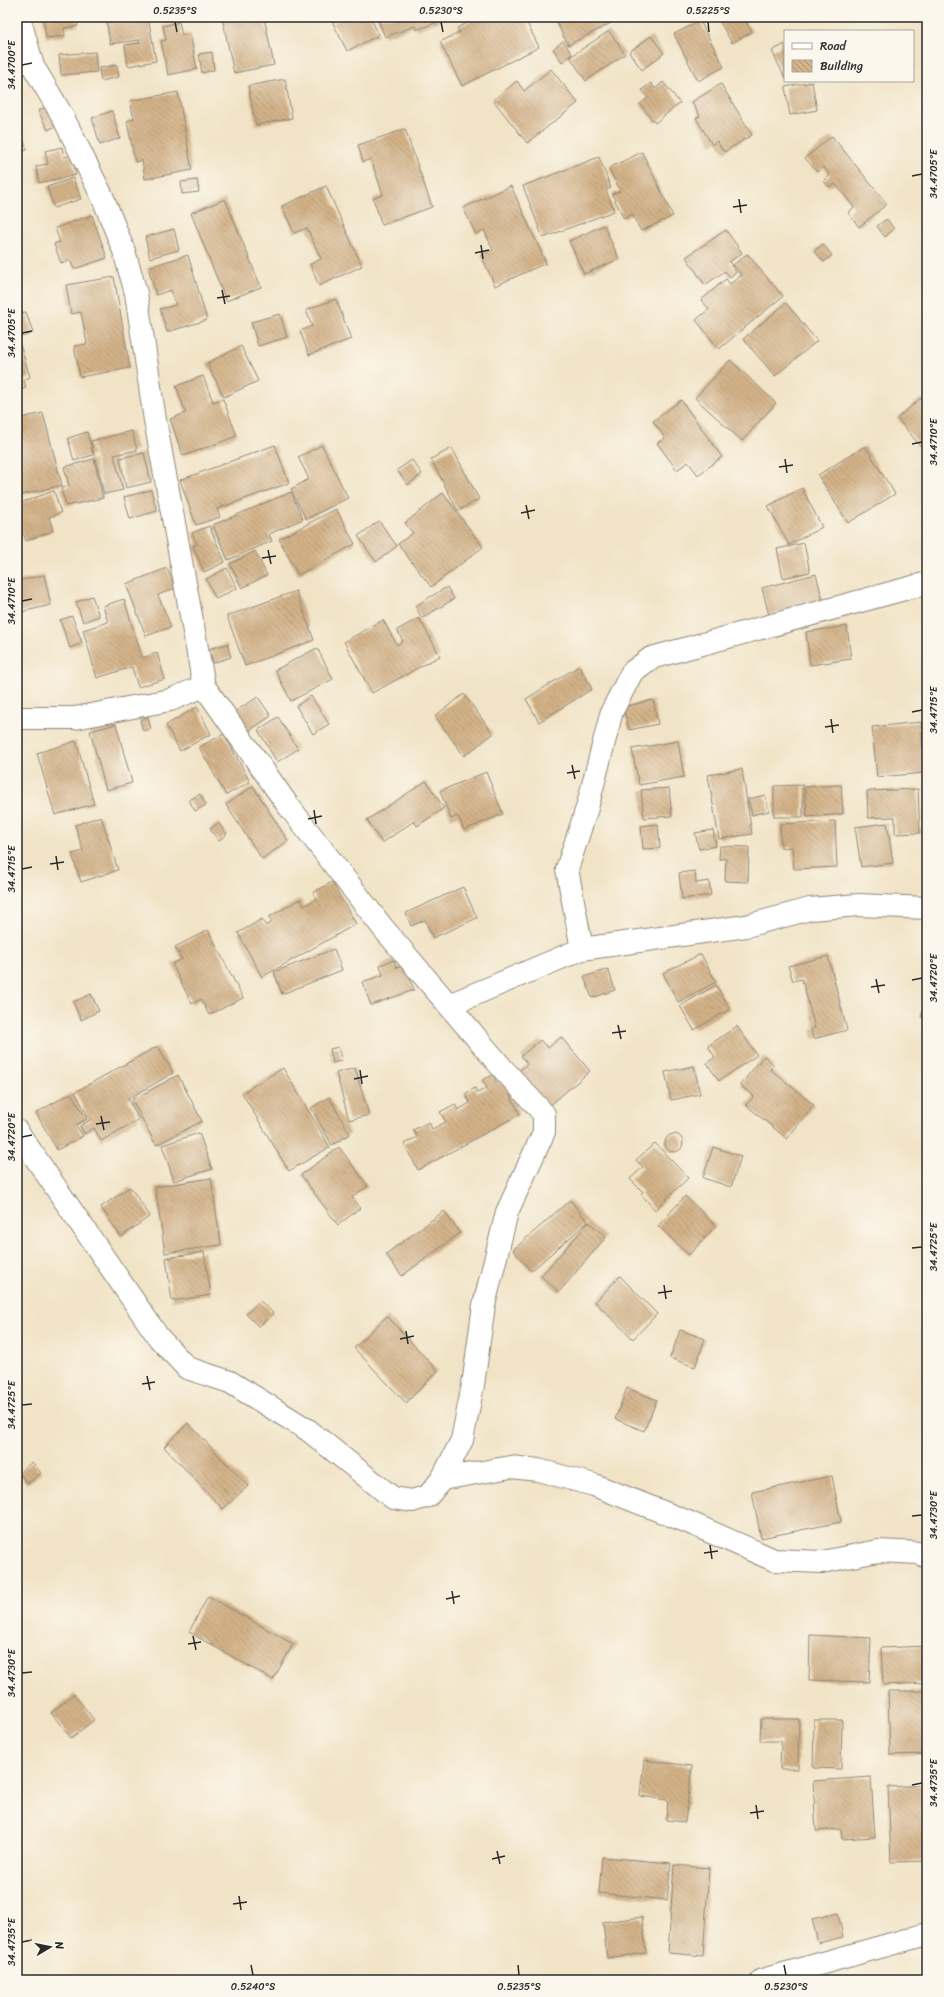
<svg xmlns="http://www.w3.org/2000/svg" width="944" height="1997" font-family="Sriracha,sans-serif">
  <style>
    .building { fill: url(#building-back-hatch) }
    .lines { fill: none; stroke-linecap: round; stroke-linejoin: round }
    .minor-casing { stroke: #8e8778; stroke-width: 24 }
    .minor { stroke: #fff; stroke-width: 22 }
    .ticks { fill: none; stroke: #2b2b2b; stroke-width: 1.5 }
    .neatline { fill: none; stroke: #2b2b2b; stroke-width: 1.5 }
    .ticks-label { font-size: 10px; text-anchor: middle; fill: #2b2b2b }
  </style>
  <defs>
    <pattern id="building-back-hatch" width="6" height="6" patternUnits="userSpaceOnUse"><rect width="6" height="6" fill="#d3b288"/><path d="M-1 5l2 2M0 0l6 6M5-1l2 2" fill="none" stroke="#ab916f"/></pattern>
  </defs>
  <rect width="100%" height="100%" fill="#fbf7ec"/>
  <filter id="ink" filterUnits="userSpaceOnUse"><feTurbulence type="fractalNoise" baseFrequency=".025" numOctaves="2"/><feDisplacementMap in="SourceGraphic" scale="8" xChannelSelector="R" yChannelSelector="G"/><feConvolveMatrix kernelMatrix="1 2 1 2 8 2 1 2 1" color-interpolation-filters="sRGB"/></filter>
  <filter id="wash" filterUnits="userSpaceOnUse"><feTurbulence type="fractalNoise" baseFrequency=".012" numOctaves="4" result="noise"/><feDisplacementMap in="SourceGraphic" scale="16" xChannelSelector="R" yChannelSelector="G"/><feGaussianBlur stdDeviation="0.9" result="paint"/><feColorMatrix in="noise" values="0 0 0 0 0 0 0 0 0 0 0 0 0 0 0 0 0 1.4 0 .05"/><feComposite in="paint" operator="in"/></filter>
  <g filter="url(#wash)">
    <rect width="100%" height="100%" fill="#f1e3c6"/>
    <g id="blocks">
      <!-- building -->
      <g class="building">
        <polygon points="43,17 77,17 78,26 64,28 65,36 46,38"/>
        <polygon points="106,17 148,17 156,61 128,66 125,45 140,43 139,40 110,44"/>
        <polygon points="222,17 264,17 274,65 234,73"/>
        <polygon points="345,17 370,17 379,35 347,51 333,23"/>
        <polygon points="377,17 451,17 416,30 415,26 385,37"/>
        <polygon points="479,17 524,17 539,47 462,86 440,42 460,32 457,28"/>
        <polygon points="554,17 610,17 613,22 568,45"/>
        <polygon points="717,17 743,17 752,32 732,43"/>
        <polygon points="700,21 724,67 698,81 674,34"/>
        <polygon points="179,22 182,35 190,34 197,69 168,75 161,41 166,40 163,26"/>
        <polygon points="609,31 625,54 586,81 570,57"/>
        <polygon points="651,36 664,53 642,70 629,52"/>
        <polygon points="563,41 572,54 562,62 553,49"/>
        <polygon points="785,44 785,78 772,51"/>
        <polygon points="95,52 97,72 61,75 59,55"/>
        <polygon points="212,52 214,70 202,73 199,54"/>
        <polygon points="117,65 119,77 101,81 99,68"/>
        <polygon points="551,69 578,103 527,143 493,100 517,81 524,91"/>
        <polygon points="285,79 292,118 256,125 248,86"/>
        <polygon points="663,82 680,103 655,123 640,104 648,98 642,90 651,83 655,89"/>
        <polygon points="812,82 817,110 790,115 785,87"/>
        <polygon points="721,84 752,135 724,152 717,141 712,145 696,118 700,116 692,102"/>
        <polygon points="178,92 192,170 145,179 142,160 135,162 127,121 134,119 130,101"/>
        <polygon points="47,106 57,125 48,130 38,111"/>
        <polygon points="112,111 120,138 100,145 92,118"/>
        <polygon points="17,119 27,150 17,153"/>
        <polygon points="405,129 432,207 382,225 373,198 383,195 371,159 363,162 358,145"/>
        <polygon points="832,136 887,204 859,227 848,213 854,207 835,184 829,187 824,181 830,175 823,167 817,172 805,158"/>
        <polygon points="62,147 64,157 72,155 76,175 39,183 36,166 48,164 45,151"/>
        <polygon points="642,152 673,216 641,231 632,214 624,219 612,194 620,191 609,168"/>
        <polygon points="599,157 611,188 606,190 614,211 543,238 523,186"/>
        <polygon points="73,178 81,199 54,208 47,187"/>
        <polygon points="197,180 199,192 182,194 181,182"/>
        <polygon points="326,186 362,266 319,286 310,264 321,259 307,228 294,233 282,206"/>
        <polygon points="511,186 546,263 495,286 481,255 493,250 484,230 476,234 463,208"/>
        <polygon points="225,199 261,287 226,301 191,213"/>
        <polygon points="92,215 107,258 74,269 70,260 61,263 54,244 60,242 55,228"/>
        <polygon points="887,219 894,229 885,237 877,226"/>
        <polygon points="604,225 619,259 584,274 569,241"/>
        <polygon points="174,229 179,250 150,258 145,237"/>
        <polygon points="726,230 742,253 729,262 736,272 730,277 725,271 705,285 686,257"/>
        <polygon points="823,244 832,255 824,262 814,251"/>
        <polygon points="747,254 783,296 719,349 696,320 709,309 701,300 726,279 730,284 742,275 733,265"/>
        <polygon points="188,255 207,320 167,332 160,309 176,305 171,290 156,295 148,267"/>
        <polygon points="114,277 130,368 80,377 74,346 87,344 81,312 71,314 66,285"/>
        <polygon points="336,299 351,339 309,355 300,331 312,326 306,310"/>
        <polygon points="786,303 817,341 775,376 743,339"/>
        <polygon points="26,312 33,333 18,338 30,377 24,380 26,388 17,391 17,314"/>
        <polygon points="280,314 287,337 258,346 251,322"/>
        <polygon points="241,346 258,381 224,397 207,363"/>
        <polygon points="730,360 776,403 742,441 695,398"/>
        <polygon points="203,376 213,402 223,399 237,436 183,456 170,419 186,413 176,386"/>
        <polygon points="921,398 927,404 927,444 922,448 897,418"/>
        <polygon points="681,400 722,457 698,475 688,462 677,470 657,443 665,438 653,421"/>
        <polygon points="43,413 62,485 17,496 17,419"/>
        <polygon points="132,431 137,450 114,455 123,490 104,494 91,441"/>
        <polygon points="87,432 93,455 74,461 68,438"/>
        <polygon points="275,445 289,483 217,509 220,517 196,525 180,480"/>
        <polygon points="322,445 348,498 306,519 291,489 309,479 298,457"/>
        <polygon points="865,446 895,494 848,523 818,475"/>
        <polygon points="452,448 479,499 458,511 431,459"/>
        <polygon points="144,453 151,482 126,488 120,458"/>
        <polygon points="94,459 103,498 66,506 61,488 69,486 64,467"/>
        <polygon points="412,460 422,474 408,485 397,470"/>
        <polygon points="802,488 822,527 789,545 768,506"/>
        <polygon points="151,490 157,511 130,519 124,497"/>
        <polygon points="54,491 61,513 49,517 53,531 26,541 17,516 17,504"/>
        <polygon points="291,492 303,519 269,534 272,541 228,560 213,525"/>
        <polygon points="443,493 483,547 431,587 398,544 413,533 405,523"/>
        <polygon points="336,509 355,544 298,575 279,539"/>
        <polygon points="379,521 397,546 376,562 358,536"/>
        <polygon points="209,526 225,562 204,572 193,546 197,544 192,533"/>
        <polygon points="804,543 810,572 783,578 777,549"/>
        <polygon points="255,551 267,575 242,588 230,564"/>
        <polygon points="167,568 175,588 158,595 171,627 146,636 126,584"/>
        <polygon points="227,568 237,588 216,599 206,579"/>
        <polygon points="816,574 823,601 769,615 762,588"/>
        <polygon points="44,575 51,605 17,613 17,581"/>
        <polygon points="447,587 454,599 422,618 415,606"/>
        <polygon points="296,591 314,640 245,666 227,616"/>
        <polygon points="92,596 99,616 83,622 76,602"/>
        <polygon points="124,599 142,658 157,653 165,679 138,687 132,667 97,678 83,630 108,622 103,606"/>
        <polygon points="72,616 82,643 70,648 60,620"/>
        <polygon points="419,618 440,656 372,693 344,642 383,620 397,645 403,641 397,630"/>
        <polygon points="847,626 851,659 810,665 806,632"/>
        <polygon points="227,644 231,657 213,663 209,649"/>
        <polygon points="317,648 333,679 291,701 275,670"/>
        <polygon points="579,666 592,689 539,722 526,699"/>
        <polygon points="464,694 493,734 464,756 435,716"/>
        <polygon points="311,696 329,724 313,734 296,706"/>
        <polygon points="258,697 271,716 247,732 234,712"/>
        <polygon points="653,700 658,724 629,730 623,707"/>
        <polygon points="197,707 211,734 180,751 166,725"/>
        <polygon points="148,717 151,729 143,731 140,720"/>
        <polygon points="278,717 298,749 277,762 258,730"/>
        <polygon points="921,722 925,773 877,777 872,727"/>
        <polygon points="116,724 132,783 106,790 90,731"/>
        <polygon points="224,734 250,782 226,795 199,747"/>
        <polygon points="76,741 94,804 55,815 37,753"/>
        <polygon points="678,741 684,777 639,785 632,749"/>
        <polygon points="742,769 752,834 719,839 708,775"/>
        <polygon points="486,772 503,814 464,830 458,816 451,819 440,791"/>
        <polygon points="426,781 444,808 417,826 414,821 382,843 367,820"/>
        <polygon points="803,785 803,817 774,817 774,786"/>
        <polygon points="841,785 843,814 807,817 805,787"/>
        <polygon points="253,786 288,841 262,859 226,805"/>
        <polygon points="669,788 672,816 644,818 641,790"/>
        <polygon points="918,789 920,833 895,834 895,817 868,818 867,791"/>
        <polygon points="200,794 206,805 195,811 189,800"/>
        <polygon points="765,795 769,811 752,815 748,799"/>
        <polygon points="101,816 118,870 81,882 72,854 83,851 75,825"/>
        <polygon points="835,821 837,867 794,869 792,847 781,848 780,824"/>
        <polygon points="218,823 227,834 219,841 210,829"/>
        <polygon points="887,823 893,863 861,867 855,827"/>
        <polygon points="658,824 660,848 643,849 641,826"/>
        <polygon points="713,830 716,846 699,849 695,833"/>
        <polygon points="720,846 749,847 748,882 725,881 726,859 719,859"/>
        <polygon points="695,871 696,883 709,881 711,895 682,899 679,873"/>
        <polygon points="332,882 356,924 262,977 238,933 262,919 266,926 272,922 269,917 300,899 304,906 316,899 313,893"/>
        <polygon points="463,887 477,918 433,938 425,920 411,926 406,913"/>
        <polygon points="208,930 243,998 209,1015 201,999 192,1004 172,964 182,959 175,947"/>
        <polygon points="334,949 342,970 282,994 274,972"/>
        <polygon points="701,954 716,982 678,1002 663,973"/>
        <polygon points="828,956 847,1030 813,1039 811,1029 815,1028 802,979 793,981 788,966"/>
        <polygon points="394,960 397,968 405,965 414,990 371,1005 362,982 383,975 380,965"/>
        <polygon points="608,969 615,990 592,998 584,977"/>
        <polygon points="716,985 730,1009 694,1030 680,1006"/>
        <polygon points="91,994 99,1011 81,1020 73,1002"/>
        <polygon points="927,999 927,1018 921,1017"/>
        <polygon points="737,1026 757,1055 719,1081 707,1063 715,1057 708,1046"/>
        <polygon points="561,1037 590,1071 548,1107 518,1072 527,1064 521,1056 540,1040 548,1048"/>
        <polygon points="158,1046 173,1073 128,1099 139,1119 101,1141 94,1128 84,1134 80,1126 90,1120 75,1092"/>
        <polygon points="338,1047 342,1060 333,1063 330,1049"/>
        <polygon points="764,1056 774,1065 770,1069 814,1105 787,1139 746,1105 754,1096 740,1085"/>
        <polygon points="694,1066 700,1094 671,1100 665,1072"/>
        <polygon points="283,1068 330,1147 289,1171 242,1093"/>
        <polygon points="355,1068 369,1115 349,1120 336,1073"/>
        <polygon points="178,1075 202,1121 156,1145 132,1100"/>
        <polygon points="493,1075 497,1083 502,1080 520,1114 418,1170 404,1144 417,1137 413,1130 429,1122 432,1129 446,1122 440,1112 455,1104 458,1110 470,1103 465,1094 475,1088 477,1093 487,1088 482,1080"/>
        <polygon points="71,1093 87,1119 76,1125 83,1136 57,1150 36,1113"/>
        <polygon points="329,1097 350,1134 332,1145 311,1108"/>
        <polygon points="199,1133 212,1169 174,1181 162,1145"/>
        <circle cx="674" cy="1143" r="9"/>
        <polygon points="655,1143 688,1178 655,1210 641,1194 643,1192 630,1179 643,1167 636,1160"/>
        <polygon points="339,1147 368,1186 352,1197 360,1208 338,1225 301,1175"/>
        <polygon points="713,1147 741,1156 731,1187 703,1178"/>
        <polygon points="211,1178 221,1245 165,1253 155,1187"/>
        <polygon points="130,1187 150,1216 121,1237 101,1207"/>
        <polygon points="685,1196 716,1226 689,1255 658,1226"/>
        <polygon points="570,1200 588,1222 531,1271 513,1250"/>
        <polygon points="444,1211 460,1233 402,1276 386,1254"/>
        <polygon points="589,1222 606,1237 559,1292 541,1276"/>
        <polygon points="204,1252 211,1295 172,1301 166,1258"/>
        <polygon points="620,1276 657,1314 633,1339 595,1302"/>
        <polygon points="260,1301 273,1313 259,1327 246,1314"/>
        <polygon points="387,1316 438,1371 406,1403 354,1348"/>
        <polygon points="680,1330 705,1339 695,1367 670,1358"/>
        <polygon points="627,1388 657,1400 644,1431 615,1419"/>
        <polygon points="188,1423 248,1486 223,1509 164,1447"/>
        <polygon points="32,1462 41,1473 27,1484 19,1473"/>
        <polygon points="832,1476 841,1522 761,1538 752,1492"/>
        <polygon points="208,1596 293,1644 273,1680 189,1632"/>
        <polygon points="810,1635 871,1638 869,1682 809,1680"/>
        <polygon points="927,1646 927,1683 883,1685 881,1648"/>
        <polygon points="888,1691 927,1691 927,1754 890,1755"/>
        <polygon points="74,1694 94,1720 71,1738 51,1713"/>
        <polygon points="761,1719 799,1719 798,1769 780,1769 781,1741 760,1741"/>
        <polygon points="814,1720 842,1720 841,1769 813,1768"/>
        <polygon points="644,1760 692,1766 685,1822 666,1820 668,1800 640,1796"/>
        <polygon points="871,1777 875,1837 842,1839 841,1829 816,1831 813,1781"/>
        <polygon points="927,1785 927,1861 891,1862 888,1787"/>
        <polygon points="602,1857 671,1863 667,1900 599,1893"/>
        <polygon points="674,1865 709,1868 703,1956 668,1953"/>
        <polygon points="838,1913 843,1937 818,1943 812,1919"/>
        <polygon points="642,1917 646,1953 607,1958 603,1922"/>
      </g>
    </g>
  </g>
  <g filter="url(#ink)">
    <use href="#blocks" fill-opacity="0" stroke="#8e8778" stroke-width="1"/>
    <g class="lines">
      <!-- minor casing -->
      <g class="minor-casing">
        <g id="minor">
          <polyline points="17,718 75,718 170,700 204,686"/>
          <polyline points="582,949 567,869 587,808 612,711 632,672 651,658 927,583"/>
          <polyline points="449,1005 582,949 746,926 810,909 859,905 927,908"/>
          <polyline points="17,1131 159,1338 187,1368 230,1382 308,1430 393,1498 412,1501 428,1496 442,1479 462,1440 473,1385 484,1305 507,1212 544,1132 544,1114 503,1069 383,928 287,804 204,686 155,420 136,293 124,251 103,198 62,115 33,66 19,17"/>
          <polyline points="442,1479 511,1467 538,1470 594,1485 688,1522 774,1560 822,1562 878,1551 920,1553 927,1557"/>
          <polyline points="762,1980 927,1934"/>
        </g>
      </g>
      <!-- minor -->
      <use href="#minor" class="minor"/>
    </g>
  </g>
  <!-- ticks -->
  <path class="ticks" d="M175,22L177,32M441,22L443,32M708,22L709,32M22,65L32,63M912,176L922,174M739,199L741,213M733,207L747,205M481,245L483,259M475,253L489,250M222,290L225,304M217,298L230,296M22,333L32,331M912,444L922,442M785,459L787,473M779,467L793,465M526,505L529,519M521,513L535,510M268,550L271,564M262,558L276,556M22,601L32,599M912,712L922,710M831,719L833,733M825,727L839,725M572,765L575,779M567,773L580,771M314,810L316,824M308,819L322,816M56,856L58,870M50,864L64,862M22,869L32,867M876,979L879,993M912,980L922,978M871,987L885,985M618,1025L621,1039M612,1033L626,1031M360,1070L362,1084M354,1079L368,1076M101,1116L104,1130M96,1124L110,1122M22,1137L32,1135M912,1248L922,1247M664,1285L666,1299M658,1293L672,1291M406,1331L408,1344M400,1339L414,1336M147,1376L150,1390M142,1384L155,1382M22,1405L32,1404M912,1516L922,1515M710,1545L712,1559M704,1553L718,1551M452,1591L454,1604M446,1599L460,1596M193,1636L196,1650M188,1644L201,1642M22,1673L32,1672M912,1785L922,1783M756,1805L758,1819M750,1813L764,1811M497,1851L500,1864M492,1859L505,1856M239,1896L241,1910M233,1904L247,1902M22,1942L32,1940M251,1965L253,1975M518,1965L519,1975M784,1965L786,1975"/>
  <!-- margin -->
  <rect width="944" height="1997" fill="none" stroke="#fbf7ec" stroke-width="44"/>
  <!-- legend -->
  <rect x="784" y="30" width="130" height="52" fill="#fbf7ec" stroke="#a8a59f"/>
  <rect x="792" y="43" width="20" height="6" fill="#ffffff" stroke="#a8a59f"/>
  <text x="820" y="50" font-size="12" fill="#2b2b2b">Road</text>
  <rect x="792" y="60" width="20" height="12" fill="url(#building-back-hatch)" stroke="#a8a59f"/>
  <text x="820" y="70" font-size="12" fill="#2b2b2b">Building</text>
  <!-- north arrow -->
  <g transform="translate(50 1947) rotate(80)" stroke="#fbf7ec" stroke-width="3" paint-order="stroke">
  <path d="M0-3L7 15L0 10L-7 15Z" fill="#2b2b2b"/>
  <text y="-6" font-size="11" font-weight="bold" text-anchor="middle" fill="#2b2b2b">N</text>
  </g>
  <rect x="22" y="22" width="900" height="1953" class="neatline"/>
  <g class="ticks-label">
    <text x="175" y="14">0.5235°S</text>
    <text x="441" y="14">0.5230°S</text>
    <text x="708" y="14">0.5225°S</text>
    <text transform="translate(11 65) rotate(-90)" y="4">34.4700°E</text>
    <text transform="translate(933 174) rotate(-90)" y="4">34.4705°E</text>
    <text transform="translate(11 333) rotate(-90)" y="4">34.4705°E</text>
    <text transform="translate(933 442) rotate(-90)" y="4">34.4710°E</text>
    <text transform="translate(11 601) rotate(-90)" y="4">34.4710°E</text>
    <text transform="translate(933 710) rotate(-90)" y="4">34.4715°E</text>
    <text transform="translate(11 869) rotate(-90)" y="4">34.4715°E</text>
    <text transform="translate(933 978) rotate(-90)" y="4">34.4720°E</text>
    <text transform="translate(11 1137) rotate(-90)" y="4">34.4720°E</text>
    <text transform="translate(933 1247) rotate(-90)" y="4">34.4725°E</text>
    <text transform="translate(11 1405) rotate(-90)" y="4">34.4725°E</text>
    <text transform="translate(933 1515) rotate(-90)" y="4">34.4730°E</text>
    <text transform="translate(11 1673) rotate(-90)" y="4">34.4730°E</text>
    <text transform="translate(933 1783) rotate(-90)" y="4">34.4735°E</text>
    <text transform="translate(11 1942) rotate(-90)" y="4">34.4735°E</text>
    <text x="253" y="1990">0.5240°S</text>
    <text x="519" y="1990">0.5235°S</text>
    <text x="786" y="1990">0.5230°S</text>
  </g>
</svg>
